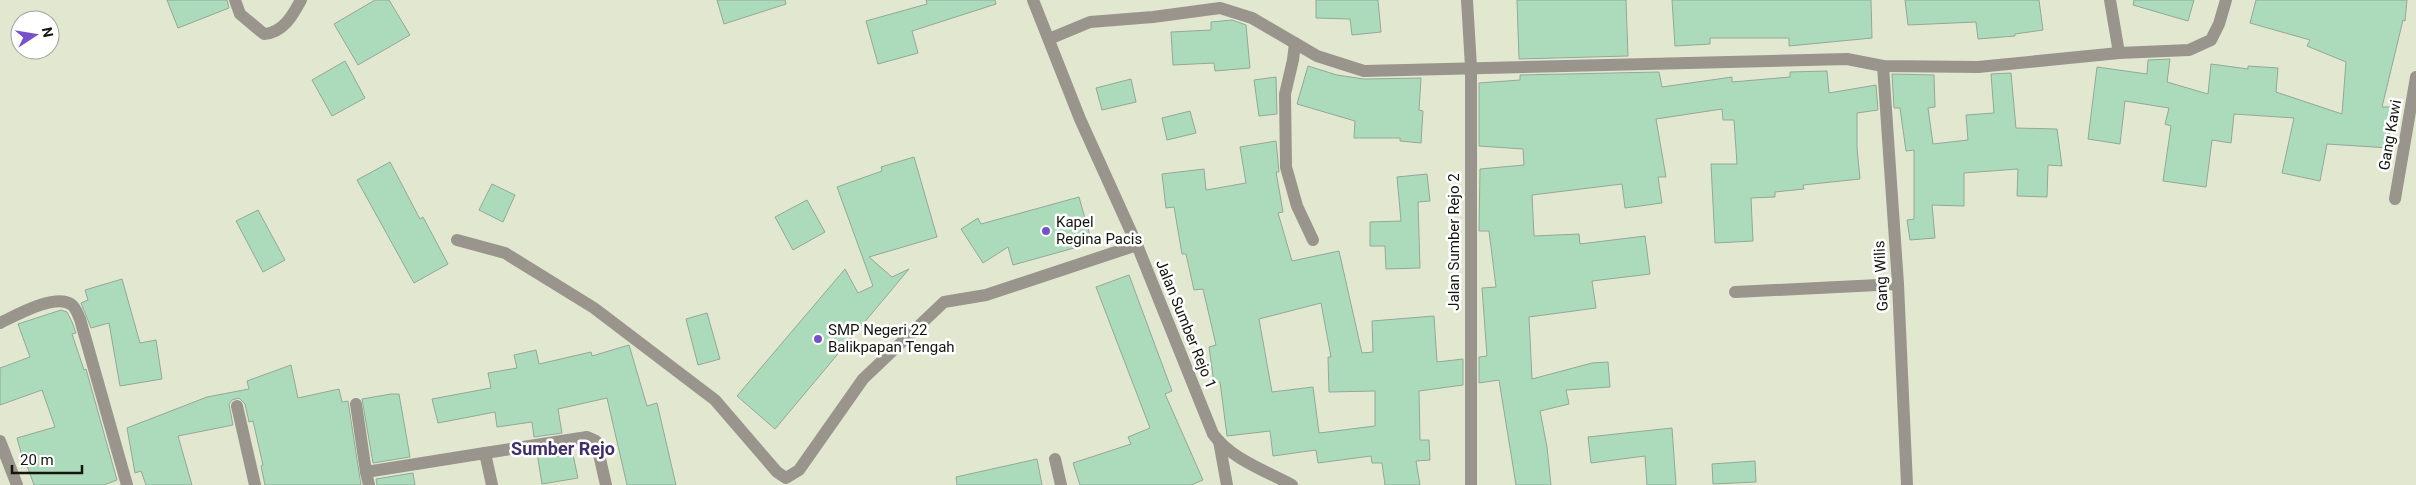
<svg xmlns="http://www.w3.org/2000/svg" width="2416" height="485" font-family="Roboto,sans-serif">
  <style>
    .building { fill: #acdbbb; stroke: #92a898; fill-rule: evenodd }
    .lines { fill: none; stroke-linecap: round; stroke-linejoin: round }
    .minor { stroke: #9a958c; stroke-width: 12 }
    .poi-dot { fill: #7751cb; stroke: #fff; stroke-width: 2 }
    .labels { text-anchor: middle; dominant-baseline: central; stroke-width: 5; stroke-linejoin: round; paint-order: stroke }
    .street-label { font-size: 15px; fill: #14160e; stroke: #fff }
    .poi-label { font-size: 15px; fill: #14160e; stroke: #fff; text-anchor: start }
    .quarter-label { font-size: 18px; font-weight: bold; fill: #3f2e69; stroke: #fff }
  </style>
  <rect width="100%" height="100%" fill="#e2e8d0"/>
  <!-- building -->
  <g class="building">
    <polygon points="167,0 227,0 229,8 178,28"/>
    <polygon points="375,0 389,0 410,35 358,65 334,24"/>
    <polygon points="717,0 785,0 786,4 724,24"/>
    <polygon points="926,0 995,0 996,4 912,31 918,53 878,64 866,21 927,4"/>
    <polygon points="1316,0 1378,0 1381,32 1352,35 1350,19 1316,18"/>
    <polygon points="1517,0 1626,0 1628,56 1519,59"/>
    <polygon points="1672,0 1871,0 1872,38 1789,46 1789,38 1710,38 1710,44 1675,46"/>
    <polygon points="1905,0 2039,0 2043,30 2015,34 2015,36 1978,39 1976,22 1908,25"/>
    <polygon points="2134,0 2194,0 2188,21 2133,5"/>
    <polygon points="2256,0 2407,0 2405,21 2403,20 2382,107 2391,107 2389,148 2327,144 2320,181 2282,173 2294,118 2234,114 2231,143 2212,140 2206,187 2163,181 2171,126 2165,124 2169,108 2125,101 2120,144 2088,139 2097,67 2147,74 2148,60 2170,59 2167,82 2208,94 2211,64 2248,69 2248,66 2278,68 2276,92 2342,114 2346,62 2307,46 2310,40 2250,23"/>
    <polygon points="1232,20 1246,25 1250,68 1215,71 1214,63 1173,65 1171,32 1211,30 1211,22"/>
    <polygon points="345,61 365,98 332,116 312,80"/>
    <polygon points="1308,66 1337,75 1364,79 1421,78 1419,110 1423,111 1421,143 1400,141 1400,138 1354,138 1355,121 1297,104"/>
    <polygon points="1827,71 1829,93 1876,85 1878,110 1857,113 1857,148 1860,179 1803,185 1804,189 1775,192 1775,197 1751,198 1753,241 1715,243 1711,164 1737,164 1734,120 1723,120 1722,109 1656,119 1666,177 1658,177 1662,203 1625,208 1622,184 1532,195 1534,236 1579,234 1580,244 1645,236 1650,274 1592,281 1596,308 1529,317 1532,379 1592,363 1608,362 1610,387 1566,390 1569,404 1540,411 1547,447 1551,485 1516,485 1499,380 1479,383 1479,357 1487,356 1482,288 1496,287 1489,231 1479,231 1480,169 1524,165 1523,149 1479,146 1479,83 1520,80 1520,75 1659,72 1662,87 1732,77 1732,82 1790,77 1790,72"/>
    <polygon points="2011,73 2016,128 2057,129 2062,166 2048,165 2047,197 2017,196 2018,169 1964,173 1964,206 1932,205 1935,238 1910,240 1907,220 1914,219 1914,150 1906,151 1900,108 1894,108 1892,74 1934,75 1935,107 1928,108 1933,144 1968,140 1966,115 1994,113 1991,74"/>
    <polygon points="1276,77 1277,114 1259,116 1254,80"/>
    <polygon points="1131,79 1136,102 1102,110 1096,88"/>
    <polygon points="1190,111 1196,133 1167,140 1162,118"/>
    <path d="M1276,141L1279,172H1276L1283,212L1278,213L1292,261L1339,251L1362,353L1373,352L1372,321L1434,316L1437,362L1463,359V385L1419,391L1420,440H1429L1430,460L1416,461L1420,485H1385L1382,463H1372L1371,456L1318,463L1316,450L1273,456L1270,431L1227,436L1220,382L1214,383L1209,347L1216,345L1203,289L1194,290L1186,254H1182L1174,207L1166,208L1162,174L1204,169L1206,190L1246,183L1240,147ZM1321,303L1331,357H1328L1329,392L1375,391V426L1319,433L1313,387L1272,392L1259,319Z"/>
    <polygon points="914,157 937,237 869,257 892,277 909,269 775,429 737,396 845,269 858,293 873,286 837,187 882,171 881,167"/>
    <polygon points="390,162 420,219 423,217 448,264 414,283 357,180"/>
    <polygon points="1427,174 1430,201 1418,202 1420,268 1386,269 1385,246 1370,246 1370,222 1401,221 1397,177"/>
    <polygon points="492,184 515,195 503,222 479,210"/>
    <polygon points="1079,197 1092,243 1013,265 1008,247 983,263 961,229 978,218 981,224"/>
    <polygon points="807,200 825,232 793,250 775,217"/>
    <polygon points="258,210 285,260 263,272 236,221"/>
    <polygon points="1129,275 1172,391 1165,394 1203,480 1191,485 1080,485 1073,463 1131,444 1128,437 1150,428 1096,287"/>
    <polygon points="122,279 140,343 156,340 162,379 120,386 109,323 91,328 81,303 88,300 85,290"/>
    <polygon points="61,310 67,312 72,322 76,333 72,334 84,370 86,369 117,480 104,485 34,485 25,460 23,460 17,438 55,427 42,390 0,405 0,368 30,357 18,324"/>
    <polygon points="707,313 720,359 698,365 686,319"/>
    <polygon points="629,345 647,406 657,403 676,485 627,485 607,398 558,409 562,433 534,437 532,422 497,427 495,412 438,423 432,399 491,388 488,373 517,368 514,355 536,350 539,364 591,352 592,356"/>
    <polygon points="291,365 298,398 339,389 342,402 348,401 361,485 265,485 261,466 263,465 253,421 249,422 245,404 239,398 232,400 229,404 233,425 178,436 192,485 146,485 141,471 135,473 127,428 207,397 249,389 247,381"/>
    <polygon points="391,394 399,394 410,457 373,463 362,399"/>
    <polygon points="1672,428 1676,485 1647,485 1645,456 1591,463 1588,437"/>
    <polygon points="565,449 566,452 572,450 578,478 542,484 537,453"/>
    <polygon points="1037,459 1042,485 957,485 956,477"/>
    <polygon points="1755,461 1756,482 1713,484 1712,464"/>
    <polygon points="413,473 415,485 377,485 376,479"/>
  </g>
  <g class="lines">
    <!-- minor -->
    <g class="minor">
      <path d="M235,0L240,14L264,34C283,33 293,15 301,0"/>
      <path d="M1033,0L1080,119L1137,245L1213,434C1231,459 1266,471 1292,485"/>
      <polyline points="1467,0 1471,67 1471,485"/>
      <polyline points="2110,0 2119,53"/>
      <polyline points="1049,39 1090,22 1153,17 1220,8 1252,18 1317,56 1364,71 1847,59 1883,66 1978,67 2119,53 2189,50 2211,40 2219,24 2226,0"/>
      <polyline points="1295,43 1293,60 1285,94 1286,167 1297,206 1313,240"/>
      <polyline points="1883,66 1898,284 1907,485"/>
      <polyline points="2395,199 2416,77"/>
      <polyline points="457,240 505,253 594,308 715,400 777,472 786,478 799,470 863,379 944,302 986,295 1137,245"/>
      <polyline points="1735,292 1898,284"/>
      <path d="M0,323C15,316 56,292 72,305C76,308 78,315 80,319L127,485"/>
      <polyline points="356,404 366,472"/>
      <polyline points="237,406 255,485"/>
      <polyline points="0,441 17,485"/>
      <polyline points="1219,441 1227,485"/>
      <polyline points="485,453 587,437 596,441 606,485"/>
      <polyline points="1055,459 1061,485"/>
      <polyline points="369,485 366,472 485,453 492,485"/>
    </g>
  </g>
  <!-- markers -->
  <g class="poi-dot">
    <circle cx="1046" cy="231" r="5"/>
    <circle cx="818" cy="339" r="5"/>
  </g>
  <g class="labels">
    <!-- street labels -->
    <g class="street-label">
      <text transform="translate(2390 135) rotate(-80)">Gang Kawi</text>
      <text transform="translate(1454 242) rotate(-90)">Jalan Sumber Rejo 2</text>
      <text transform="translate(1881 276) rotate(-93)">Gang Wilis</text>
      <text transform="translate(1186 324) rotate(68)">Jalan Sumber Rejo 1</text>
    </g>
    <!-- poi labels -->
    <g class="poi-label">
      <text x="1056" y="222">Kapel<tspan x="1056" dy="17">Regina Pacis</tspan></text>
      <text x="828" y="330">SMP Negeri 22<tspan x="828" dy="17">Balikpapan Tengah</tspan></text>
    </g>
    <!-- quarter labels -->
    <g class="quarter-label">
      <text x="563" y="448">Sumber Rejo</text>
    </g>
  </g>
  <!-- north arrow -->
  <g transform="translate(35 35) rotate(78)"><circle r="24" fill="#ffffff" stroke="#a1a29f"/>
  <path d="M0-4L9 19L0 12L-9 19Z" fill="#7751cb"/>
  <text y="-8" font-size="14" font-weight="bold" text-anchor="middle" fill="#14160e">N</text>
  </g>
  <!-- scale -->
  <path d="M12 465v8h70v-8" fill="none" stroke="#14160e" stroke-width="2.5"/>
  <text x="20" y="465" font-size="15" fill="#14160e" stroke="#ffffff" stroke-width="4" paint-order="stroke">20 m</text>
</svg>
